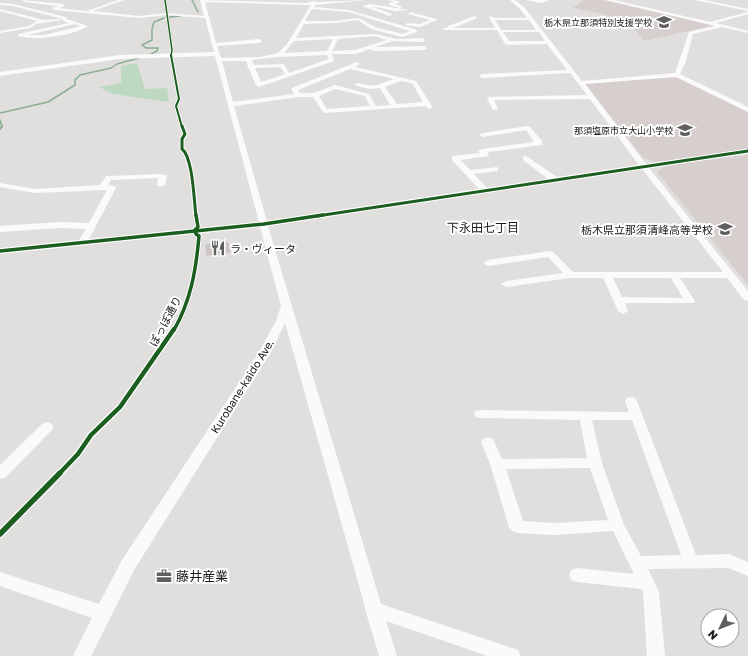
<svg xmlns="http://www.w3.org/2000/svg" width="748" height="656" font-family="'Golos Text','Noto Sans JP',sans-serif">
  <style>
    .built { fill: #d7cece }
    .green { fill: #bdd9c1 }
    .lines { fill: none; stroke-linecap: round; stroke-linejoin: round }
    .stream-far1 { stroke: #8aaf92; stroke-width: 1.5 }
    .stream { stroke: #8aaf92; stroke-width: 2 }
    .building { fill: #d4c6c5; stroke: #c3c1c1 }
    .minor { fill: #fafafa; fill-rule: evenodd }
    .cycleway-far5-casing { stroke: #fff; stroke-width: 2.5 }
    .cycleway-far4-casing { stroke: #fff; stroke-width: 3.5 }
    .cycleway-far3-casing { stroke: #fff; stroke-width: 5 }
    .cycleway-far2-casing { stroke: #fff; stroke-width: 5.5 }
    .cycleway-far1-casing { stroke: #fff; stroke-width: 7 }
    .cycleway-casing { stroke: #fff; stroke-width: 8 }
    .cycleway-far5 { stroke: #1b5e20; stroke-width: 1.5 }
    .cycleway-far4 { stroke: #1b5e20; stroke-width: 2 }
    .cycleway-far3 { stroke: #1b5e20; stroke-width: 3 }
    .cycleway-far2 { stroke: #1b5e20; stroke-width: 3.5 }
    .cycleway-far1 { stroke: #1b5e20; stroke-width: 4.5 }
    .cycleway { stroke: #1b5e20; stroke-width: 5.5 }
    .labels { text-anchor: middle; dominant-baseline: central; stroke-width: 4; stroke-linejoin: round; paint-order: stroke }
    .far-poi-label { font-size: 9px; fill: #1b1919; stroke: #fff; text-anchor: end }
    .poi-label { font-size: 11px; fill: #1b1919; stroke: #fff; text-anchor: end }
    .street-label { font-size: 11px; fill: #1b1919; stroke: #fff }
    .neighbourhood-label { font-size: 12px; fill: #1b1919; stroke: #fff }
    .near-poi-label { font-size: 13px; fill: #1b1919; stroke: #fff; text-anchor: start }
  </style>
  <rect width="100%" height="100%" fill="#e1dede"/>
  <!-- built -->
  <g class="built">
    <polygon points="584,0 601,0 715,25 644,41 626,19 573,8"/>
    <polygon points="675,75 748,112 748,149 655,162 643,158 586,84"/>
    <polygon points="748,155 748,285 657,172 665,166"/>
  </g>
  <!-- green -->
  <polygon class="green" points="137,63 145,89 167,88 169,102 113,94 99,87 121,83 121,66"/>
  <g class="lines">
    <!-- stream-far1 -->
    <g class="stream-far1">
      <polyline points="192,0 198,12"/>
      <polyline points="169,17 180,16"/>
      <polyline points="149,55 157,51 158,48 146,48 142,45 152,40 152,29 154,22 164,18"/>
      <polyline points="0,113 48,102 75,85 75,80 80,75 111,68 117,64 139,58"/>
      <polyline points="0,120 2,127"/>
    </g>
    <!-- stream -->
    <polyline class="stream" points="0,129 2,126"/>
  </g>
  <!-- building -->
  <polygon class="building" points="228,243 230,252 207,255 206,245"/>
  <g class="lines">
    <!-- minor -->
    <g class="minor">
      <path d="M22,0L63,4L65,6L59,8L87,11L118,0H124L93,11L139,16L166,13L204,16L200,0L305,3L315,1L317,2L366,0L315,5L314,7L349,10L417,30V32L402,37L371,29L358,20L335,23L304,24L296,38L375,34L397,39L422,38L425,40L422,42L393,41L375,47L424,46L427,48L424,50L373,51L370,49L356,54H332L334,61L259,87L256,85L249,69L247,67L248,66L246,61H222L233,102L294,94L291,89L292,88L357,62L360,64L355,67L416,81L433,108L428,109L426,106L325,113L323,112L313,97H298L234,106L267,221L479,189L452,160V156L480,153L478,151L482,149L534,142L526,130L483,137L479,135L483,133L528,126L530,127L542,141V145L488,152L489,156L461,160L470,170L498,167V171L474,174L487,188L548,179L523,160V156H526L557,177L639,165L590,99L494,100L498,109L493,110L487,98L488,97L587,95L570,73L482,78L479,76L482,74L567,70L547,44L507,45L505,44L497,30H444V28H448V26L475,16L477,18L453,28H495L489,17L491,16L494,18H527L520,9L510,0H515L524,7L582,81L675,73L689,32L715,26L606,0H614L710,22L748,12V14L716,23L748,31V33L721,27L693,34L685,64L680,74L748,107V112L676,77L585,84L646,164L748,149V153L649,168L748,291V301L744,300L727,278H680L695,301L694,303H625L628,311L623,314L618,311L603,278H570L506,287L501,284L506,281L563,273L548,257L488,266L483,263L488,260L550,251L553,252L573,272H723L642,169L268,226L381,604L512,648L518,650L521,656H488L386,621L397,656H379L365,609V607L285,323L271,352L134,570L91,656H73L92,618L0,586V572L99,604L122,560L259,352L276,321L281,306L260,227L0,254V248L79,240L86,229L60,228L0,232V226L60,222L89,223L107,190L35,193L0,187V183L35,189L100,185L106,176H109L158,174L166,175L167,177L165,185L161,187L157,185L158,178L111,180L108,185L115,186L116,188L89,239L259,222L215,56L120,59L0,76V72L120,55L214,52L205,18L166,15L139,18L54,10L52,8L58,6L24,2ZM205,2L305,5H311L287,44L278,53L260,57L221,58L217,46L259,43L262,41L259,39L216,43ZM312,9L349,12L410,31L402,34L375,27L359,18L335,21H305ZM495,20H529L536,30H501ZM503,32H539L545,41H509ZM375,36L387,40L355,50L332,51L338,39ZM333,39L327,51L284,53L294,41ZM327,55L329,59L289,73L284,64L254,65L252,60L278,57ZM280,67L285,74L261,82L255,68ZM350,69L394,79L374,86L357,83L354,85L369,89L380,88L390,105L376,106L369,94L335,85L314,93H300L298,90ZM400,81L412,83L423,102L397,104L385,87ZM335,89L365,96L370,106L327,109L319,96ZM613,278H671L683,298L622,297Z"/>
      <polygon points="389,0 399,1 399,3 395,4 402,7 400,8 389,5 389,3 393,2"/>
      <polygon points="525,0 549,0 542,3"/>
      <polygon points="695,0 704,0 748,9 748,11"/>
      <path d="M0,3L13,4L66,17V19L88,26C72,36 37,41 18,36V34L69,23L63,21V19L13,6L0,5ZM75,24L81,26L44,35H27Z"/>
      <polygon points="370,4 409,10 395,11 370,6 392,14 390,16 362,6"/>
      <polygon points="0,9 44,20 60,19 62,20 36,24 30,28 0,33 0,31 29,26 37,21 0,11"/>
      <polygon points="410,12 437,19 437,20 420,27 405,25 407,23 420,24 430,20 408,14"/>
      <path d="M631,397L635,398L637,401L696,555L729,554L748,562V576L728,568L648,569L659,592L665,656H647L643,592L641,589L577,582L571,580L569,575L571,570L577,568L634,574L613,531L554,535L517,533L512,531L509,527L490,464L481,442L483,439L488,437L493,439L502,459L587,458L580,420L480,418L475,417L474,414L475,411L480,410L629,412L625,401L627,398ZM592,420H632L681,555L641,556L624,525L602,463ZM590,468L608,520L554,523L523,521L506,469Z"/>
      <polygon points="47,422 52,424 54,427 52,430 5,478 0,479 0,465 42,424"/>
    </g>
    <!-- cycleway-far5 casing -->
    <g class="cycleway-far5-casing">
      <polyline id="cycleway-far5" points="165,0 172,50 171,56"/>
    </g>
    <!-- cycleway-far4 casing -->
    <g class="cycleway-far4-casing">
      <polyline id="cycleway-far4" points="171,55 179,99 176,106 182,127"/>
    </g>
    <!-- cycleway-far3 casing -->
    <g class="cycleway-far3-casing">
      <g id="cycleway-far3">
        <path d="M182,126L185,134L182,139V149C193,157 194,202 196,216"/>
        <polyline points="317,216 748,151"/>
      </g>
    </g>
    <!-- cycleway-far2 casing -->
    <g class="cycleway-far2-casing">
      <g id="cycleway-far2">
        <polyline points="0,251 264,224 323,215"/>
        <path d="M174,330C191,300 196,270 199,236L196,234L195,230L198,227L196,215"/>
      </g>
    </g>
    <!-- cycleway-far1 casing -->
    <g class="cycleway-far1-casing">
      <polyline id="cycleway-far1" points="59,474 78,454 91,435 120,407 174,329"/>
    </g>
    <!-- cycleway casing -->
    <g class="cycleway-casing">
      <polyline id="cycleway" points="0,534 60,473"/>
    </g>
    <!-- cycleway-far5 -->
    <use href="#cycleway-far5" class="cycleway-far5"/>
    <!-- cycleway-far4 -->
    <use href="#cycleway-far4" class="cycleway-far4"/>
    <!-- cycleway-far3 -->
    <use href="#cycleway-far3" class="cycleway-far3"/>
    <!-- cycleway-far2 -->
    <use href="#cycleway-far2" class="cycleway-far2"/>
    <!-- cycleway-far1 -->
    <use href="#cycleway-far1" class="cycleway-far1"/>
    <!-- cycleway -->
    <use href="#cycleway" class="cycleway"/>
  </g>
  <!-- icons -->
  <defs>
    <g id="school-bare" transform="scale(1.2)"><path d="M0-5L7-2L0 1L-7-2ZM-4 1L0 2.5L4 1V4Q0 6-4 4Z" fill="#605e5e" stroke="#fff" stroke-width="2.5" paint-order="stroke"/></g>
    <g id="restaurant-bare" transform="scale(1.2)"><path d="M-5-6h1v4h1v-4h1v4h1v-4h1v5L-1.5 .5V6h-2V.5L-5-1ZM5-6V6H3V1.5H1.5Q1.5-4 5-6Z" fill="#605e5e" stroke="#fff" stroke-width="2.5" paint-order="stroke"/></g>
    <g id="office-bare" transform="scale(1.2)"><path d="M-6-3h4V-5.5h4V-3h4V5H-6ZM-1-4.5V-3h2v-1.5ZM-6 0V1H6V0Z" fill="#605e5e" stroke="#fff" stroke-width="2.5" paint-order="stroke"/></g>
  </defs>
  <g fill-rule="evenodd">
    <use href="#school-bare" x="664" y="22"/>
    <use href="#school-bare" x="685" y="130"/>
    <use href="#school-bare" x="725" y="229"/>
    <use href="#restaurant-bare" x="218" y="248"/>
    <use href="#office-bare" x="164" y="576"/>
  </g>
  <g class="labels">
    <!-- far-poi labels -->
    <g class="far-poi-label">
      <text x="652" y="22">栃木県立那須特別支援学校</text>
      <text x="673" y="130">那須塩原市立大山小学校</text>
    </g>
    <!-- poi labels -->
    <g class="poi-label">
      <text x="713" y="229">栃木県立那須清峰高等学校</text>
      <text x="230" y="248" text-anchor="start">ラ・ヴィータ</text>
    </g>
    <!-- street labels -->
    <g class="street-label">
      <text transform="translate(165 321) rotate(-62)">ぽっぽ通り</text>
      <text transform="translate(242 386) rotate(-58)">Kurobane-kaido Ave.</text>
    </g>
    <!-- neighbourhood labels -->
    <g class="neighbourhood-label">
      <text x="483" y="227">下永田七丁目</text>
    </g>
    <!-- near-poi labels -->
    <g class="near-poi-label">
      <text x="176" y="576">藤井産業</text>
    </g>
  </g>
  <!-- north arrow -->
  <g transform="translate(720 628) rotate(227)"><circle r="19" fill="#ffffff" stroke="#a4a3a3"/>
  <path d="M0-3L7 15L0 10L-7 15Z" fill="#605e5e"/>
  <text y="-6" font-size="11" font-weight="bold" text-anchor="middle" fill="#1b1919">N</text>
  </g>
</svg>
